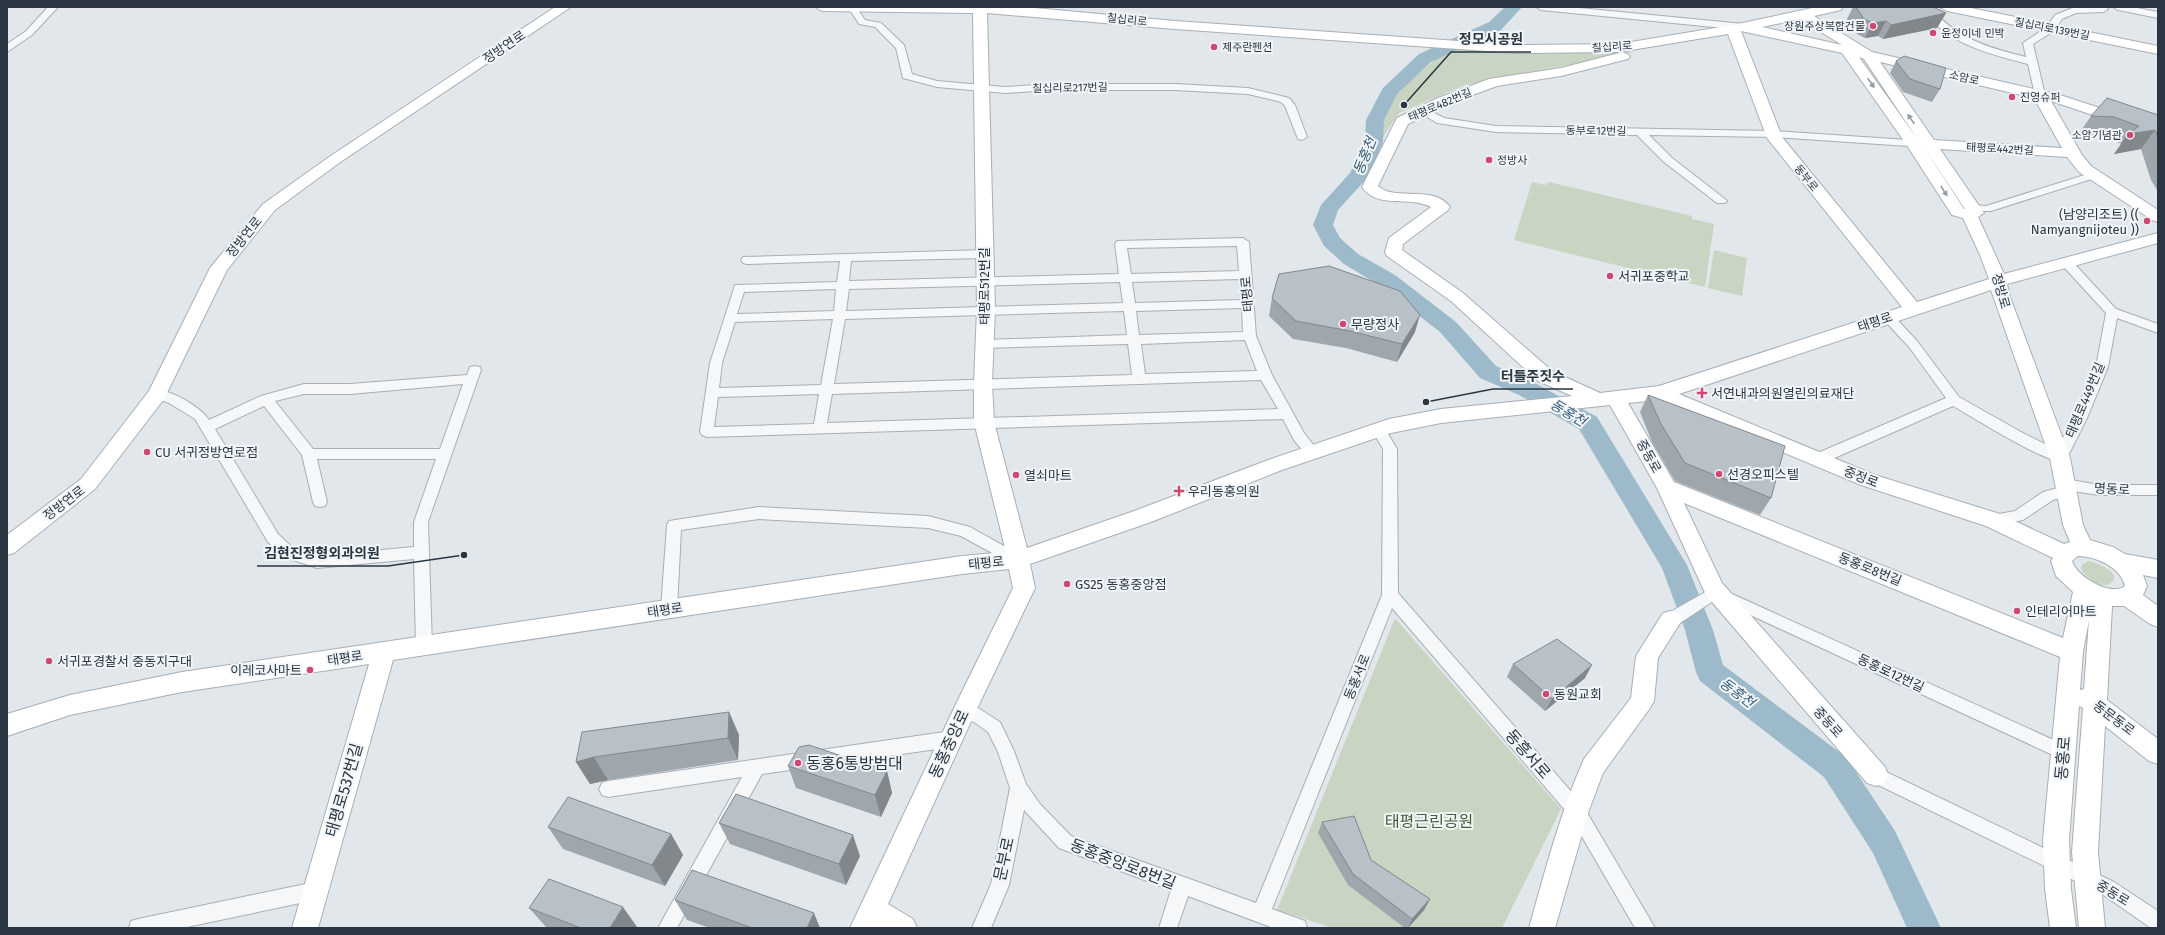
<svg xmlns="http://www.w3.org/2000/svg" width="2165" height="935" font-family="'Fira Sans','Noto Sans KR',sans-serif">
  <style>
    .green { fill: #cad4c3 }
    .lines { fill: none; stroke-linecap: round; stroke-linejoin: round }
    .river { fill: #9dbaca; fill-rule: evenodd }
    .street-casing { stroke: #a7afb5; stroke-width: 2 }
    .secondary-casing { stroke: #a7afb5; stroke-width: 2 }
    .street { fill: #f5f7f9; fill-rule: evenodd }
    .secondary { fill: #fff; fill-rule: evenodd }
    .wall { fill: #9fa6ac }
    .shaded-wall { fill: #82878c }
    .building { fill: #b9c1c8; stroke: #82878c }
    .oneway { fill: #949ba1 }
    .poi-dot { fill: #cf4871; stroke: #f2f5f8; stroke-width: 1.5 }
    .labels { text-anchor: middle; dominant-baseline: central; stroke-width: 4; stroke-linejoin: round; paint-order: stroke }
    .far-street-label { font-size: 11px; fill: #2a3743; stroke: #f2f5f8 }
    .far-poi-label { font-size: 11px; fill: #2a3743; stroke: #f2f5f8; text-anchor: start }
    .street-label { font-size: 13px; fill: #2a3743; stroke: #f2f5f8 }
    .poi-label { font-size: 13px; fill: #2a3743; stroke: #f2f5f8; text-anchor: start }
    .water-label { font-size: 14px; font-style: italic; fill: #345c77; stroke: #f2f5f8 }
    .near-street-label { font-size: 16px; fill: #2a3743; stroke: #f2f5f8 }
    .near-poi-label { font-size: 16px; fill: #2a3743; stroke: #f2f5f8; text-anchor: start }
    .near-park-label { font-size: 16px; fill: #455f37; stroke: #f2f5f8 }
    .leader { fill: none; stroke: #2a3743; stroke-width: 1.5 }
    .callout-dot { fill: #2a3743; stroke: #f2f5f8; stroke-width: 1.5 }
    .callout-label { font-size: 14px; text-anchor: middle; font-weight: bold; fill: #2a3743; stroke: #f2f5f8; stroke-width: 4; stroke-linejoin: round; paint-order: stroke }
  </style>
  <rect width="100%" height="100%" fill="#e2e7eb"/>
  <!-- green -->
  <g class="green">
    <polygon points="1452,46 1634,52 1465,85 1399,113 1362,169 1391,96"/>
    <polygon points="1532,182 1545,185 1549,182 1692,216 1692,219 1714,224 1705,287 1514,240"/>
    <polygon points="1714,250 1747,258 1742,296 1708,288"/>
    <path d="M2088,561C2094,562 2123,572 2112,582C2103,591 2084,577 2081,568L2082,565Z"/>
    <polygon points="1395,618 1561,809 1502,928 1333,928 1277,910"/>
  </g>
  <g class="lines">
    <!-- river -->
    <polygon class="river" points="1505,7 1522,7 1501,30 1431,62 1397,94 1384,120 1383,142 1369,176 1338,210 1333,225 1340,238 1358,254 1395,275 1456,322 1496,366 1535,383 1597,417 1687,565 1713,630 1723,665 1846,757 1895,831 1941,928 1907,928 1873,853 1824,777 1700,681 1696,672 1685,630 1662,568 1579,429 1519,395 1480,378 1440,332 1379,285 1344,264 1324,246 1313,225 1321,205 1350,173 1365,142 1366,120 1383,88 1419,54 1489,22"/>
    <!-- street casing -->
    <g class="street-casing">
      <g id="street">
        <polygon points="48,7 58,7 32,35 7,52 7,44 26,31"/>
        <polygon points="848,7 856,7 865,20 881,23 904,45 912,74 937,81 1005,87 1054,84 1175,84 1248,88 1289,98 1295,105 1307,137 1302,140 1298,139 1285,106 1281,102 1248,94 1175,90 1054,90 1005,93 937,87 903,78 896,48 875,27 859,24"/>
        <polygon points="1536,7 1569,7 1744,24 1749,27 1744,30 1541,10"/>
        <path d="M1920,7H1930C1955,38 1989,48 2026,57L2023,43L2047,27L2055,15L2075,7H2106L2108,9L2103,12L2076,13L2062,19L2054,31L2033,44L2045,95L2040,98L2035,95L2028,64C1986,53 1947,44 1920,7Z"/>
        <polygon points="2113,7 2132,7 2158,12 2158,18 2118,10"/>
        <polygon points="1423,107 1444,118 1496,126 1773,131 1923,141 1928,144 1923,147 1773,137 1649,135 1672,158 1725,199 1727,201 1725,203 1717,203 1664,162 1637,135 1496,132 1437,123 1419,112 1418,110"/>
        <polygon points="2094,172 2099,175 2098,177 1991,211 1973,211 1967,208 1973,205 1986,206"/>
        <path d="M1243,238L1249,242L1256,336L1272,375L1304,433L1319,452L1317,456H1307L1294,440L1283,419L707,437L702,435L700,432L710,363L735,285L837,282L840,261L747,264L743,263L741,260L743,257L985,250L991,254L985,258L851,261L849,281L1119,274L1115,244L1117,241ZM1237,246L1239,271L1131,274L1127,248ZM1240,279L1241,300L1135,303L1132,282ZM1120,282L1123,303L846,311L849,289ZM836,289L834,311L737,314L744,292ZM1242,308L1243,332L1139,335L1136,311ZM1124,311L1127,335L984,340L978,344L984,348L1128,344L1132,375L834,384L845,319ZM833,319L821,385L719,388L722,363L735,322ZM1245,340L1257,371L1145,374L1141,344ZM1261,380L1278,409L827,423L832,394ZM819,394L814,424L714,427L718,397Z"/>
        <path d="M2067,259L2071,260L2116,309L2158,324V333L2117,318L2108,367L2087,418L2065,462C2050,466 1971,416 1953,406L1823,463H1813L1811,459L1813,455L1946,398L1909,347L1884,320L1882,317L1884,314H1892L1917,341L1959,397L2021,432L2057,450L2096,367L2106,313L2063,266L2061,263L2063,260Z"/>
        <path d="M475,366L480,367L481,370L428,522L432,646L430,651L424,653L418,651L416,646L414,559L317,568L284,557L268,542L195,419L169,403L152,397L150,394L152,391C167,386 202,408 209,420L261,396L304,384H350L467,375L470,367ZM463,384L440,449H313L275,401L304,394H350ZM264,406L302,455L313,502L315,506L320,507L325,506L327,502L317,459H436L414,522V547L317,556L294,549L278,534L215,429Z"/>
        <polygon points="1379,425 1384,427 1397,449 1398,593 1582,804 1655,928 1635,928 1570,816 1392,608 1272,909 1305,921 1307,928 1273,928 1188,896 1177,928 1159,928 1171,890 1059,848 1024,810 1009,885 991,928 972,928 991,884 1010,788 998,752 988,732 974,722 957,718 955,713 957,708 963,706 978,708 1000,722 1014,751 1026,784 1040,804 1071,836 1256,903 1382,595 1383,449 1372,430 1374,427"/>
        <polygon points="2066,479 2099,485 2158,485 2158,495 2099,495 2073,491 2071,495 2053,500 2023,520 1993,526 1988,524 1986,520 1988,516 2015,511 2043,492 2061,487 2059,484 2061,480"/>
        <polygon points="759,507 928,516 970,527 1022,556 1024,560 1022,564 1017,566 1012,564 961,536 928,528 759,519 681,530 677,609 674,613 669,615 664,613 661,609 667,525 669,521"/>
        <polygon points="1716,586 1721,588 1723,591 1730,593 2069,747 2071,752 2069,757 2063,760 2057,757 1720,601 1718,598 1677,625 1671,626 1665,625 1663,620 1665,615"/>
        <polygon points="951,731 957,734 959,739 957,744 951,747 762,774 677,928 658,928 742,777 608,797 602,795 599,789 602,783 608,781"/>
        <polygon points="1876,767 2114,882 2158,911 2158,928 2151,928 2102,894 1870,781 1867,775 1870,769"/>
        <polygon points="315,882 322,885 324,891 322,897 315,900 182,928 129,928 131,921 138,919"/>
      </g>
    </g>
    <!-- secondary casing -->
    <g class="secondary-casing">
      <g id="secondary">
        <polygon points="555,7 571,7 339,163 275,210 227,270 164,399 95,489 14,553 7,555 7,535 81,479 149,391 210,268 263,204 329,157"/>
        <path d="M815,7H1024L1175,21L1515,45L1619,44L1733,25L1817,7H1843L1841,10L1814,16L1872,52L2060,95L2158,127V137L2051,101L2082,155L2091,166L2158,210V222L2152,220L2079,172L2067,157L1940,149L1984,213L1978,217L2004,274L2158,233V243L2007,284L2010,297L2070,458L2083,525L2090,540L2113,547L2125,554L2158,560V578L2143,575L2147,586L2143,595L2158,606V627L2150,624L2124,606H2112L2107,700L2158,739V764L2149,761L2105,726L2098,852L2105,928H2079L2072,852L2083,708L2079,706L2069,840L2071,889L2076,928H2050L2045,889L2043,840L2060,657L1684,503L1722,583L1885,767L1888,775L1885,783L1876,786L1867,783L1706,595L1657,488L1610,405L1441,423L1391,433L1282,470L1151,522L1030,564L1035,588L973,717L888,904L913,919L917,928H850L955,706L1013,588L1009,569L962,574L393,660L318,928H292L369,664L182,692L70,715L7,736V714L70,695L182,672L962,556L1006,552L974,422V383L977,310L973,13L822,11ZM987,13L1175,29L1515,53L1619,52L1728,34L1767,138L1902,307L1659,386L1600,393L1552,371L1463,293L1402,250L1403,244L1448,210L1450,207C1434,184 1395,202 1378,186L1408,124L1448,104L1497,86L1561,76L1628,59L1630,56L1623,52L1561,68L1489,79L1438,98L1397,118L1362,187C1378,210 1409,195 1431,207L1389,238L1385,252L1387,256L1451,301L1538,381L1572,396L1441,409L1389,419L1268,460L1137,510L1027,548L994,422L992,383L995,310ZM1800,19L1842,45L1762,27ZM1741,31L1842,53L1906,144L1952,215L1963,218L1980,255L1989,279L1917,302L1782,137ZM1859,57L1864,59L1920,143L1918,140ZM1880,62L2034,98L2062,148L1934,140ZM1924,148L1965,209H1964ZM1991,290L2050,458L2063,525L2070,542L2064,544L2000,514L1875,475L1679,394ZM1658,400L1861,485L1986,526L2053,558L2051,561L2056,576L2073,592L2063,638L1674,482L1628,403ZM2078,556C2095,556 2121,567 2125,586C2110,597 2076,576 2072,561ZM2089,620L2084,689L2080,690L2083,652Z"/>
        <polygon points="1940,7 1966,7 2158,46 2158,54 1947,11"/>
        <path d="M1671,611L1679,613L1682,620L1658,658L1654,701L1650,708L1603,773L1589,810L1555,928H1529C1545,871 1560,813 1584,759L1631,698L1636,656L1663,613Z"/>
      </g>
    </g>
    <!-- street -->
    <use href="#street" class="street"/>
    <!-- secondary -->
    <use href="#secondary" class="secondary"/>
  </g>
  <!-- wall -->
  <g class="wall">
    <polygon points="1853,7 1933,7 1946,13 1937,28 1883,39 1878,36 1865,38 1857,34 1847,19"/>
    <polygon points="1896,61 1940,89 1932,102 1903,92 1890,73"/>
    <polygon points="2158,115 2158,191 2157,190 2151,180 2141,149 2114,154 2122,144 2101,136 2078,135 2091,116"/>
    <polygon points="1272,298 1415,332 1397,362 1346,348 1293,339 1269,316"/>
    <polygon points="1648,395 1771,498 1760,515 1675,481 1652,442 1640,412"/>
    <polygon points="1513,664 1585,678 1545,711 1507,677"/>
    <polygon points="729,712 739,735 738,760 608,780 590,784 576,762"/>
    <polygon points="788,766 887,771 892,793 881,817 796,788"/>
    <polygon points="1322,822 1371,860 1430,899 1424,910 1408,928 1405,928 1348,885 1318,833"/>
    <polygon points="719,823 860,856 846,885 730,844"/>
    <polygon points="548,827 671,834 683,855 665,886 563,849"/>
    <polygon points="675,900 820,928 710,928 687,920"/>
    <polygon points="529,908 637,927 637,928 547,928 546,927"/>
  </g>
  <!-- shaded-wall -->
  <g class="shaded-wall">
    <polygon points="1946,13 1937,28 1883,39 1891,25"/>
    <polygon points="1886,21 1878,36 1865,38 1873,23"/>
    <polygon points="2155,130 2141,149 2114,154 2128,134"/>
    <polygon points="1420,315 1415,332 1397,362 1402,344"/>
    <polygon points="1592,665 1585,678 1545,711 1552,699"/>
    <polygon points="729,712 739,735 738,760 728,738"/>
    <polygon points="594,757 608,780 590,784 576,762"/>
    <polygon points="887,771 892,793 881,817 875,795"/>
    <polygon points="671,834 683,855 665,886 652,865"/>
    <polygon points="853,835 860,856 846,885 839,864"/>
    <polygon points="1430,899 1424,910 1408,928 1412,919"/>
    <polygon points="623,907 637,927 637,928 610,928"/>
    <polygon points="814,913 820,928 807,928"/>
  </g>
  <!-- building -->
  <g class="building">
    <polygon points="1856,7 1933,7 1946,13 1891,25 1886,21 1873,23 1864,19"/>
    <polygon points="1904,56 1946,68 1940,89 1910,79 1896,61"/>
    <polygon points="2107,98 2158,115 2158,137 2155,130 2128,134 2139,126 2114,117 2091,116"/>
    <polygon points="1329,266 1400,291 1420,315 1402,344 1350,331 1296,321 1272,298 1279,274"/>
    <polygon points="1648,395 1785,446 1771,498 1685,463 1661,424"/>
    <polygon points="1557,639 1592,665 1552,699 1513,664"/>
    <polygon points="729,712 728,738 594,757 576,762 582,732"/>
    <polygon points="809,745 887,771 875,795 788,766 799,747"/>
    <polygon points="736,794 853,835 839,864 719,823"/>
    <polygon points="568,797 671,834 652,865 548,827"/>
    <polygon points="1354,816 1371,860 1430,899 1412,919 1353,874 1322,822"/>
    <polygon points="692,870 814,913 807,928 752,928 675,900"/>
    <polygon points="549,879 623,907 610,928 581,928 529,908"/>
  </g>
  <!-- one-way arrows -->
  <defs><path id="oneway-solid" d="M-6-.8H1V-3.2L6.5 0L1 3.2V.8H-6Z"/></defs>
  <g class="oneway">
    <use href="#oneway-solid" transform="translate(1871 83) rotate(55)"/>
    <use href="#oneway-solid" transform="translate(1911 119) rotate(-124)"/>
    <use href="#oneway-solid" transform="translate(1944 191) rotate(57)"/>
  </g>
  <!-- markers -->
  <g class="poi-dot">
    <circle cx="1873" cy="26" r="4"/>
    <circle cx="1933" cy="33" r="4"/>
    <circle cx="1214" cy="47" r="4"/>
    <circle cx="2012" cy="97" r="4"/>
    <circle cx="2130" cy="135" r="4"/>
    <circle cx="1489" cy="160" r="4"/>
    <circle cx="2147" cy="221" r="4"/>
    <circle cx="1610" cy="276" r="4"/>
    <circle cx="1343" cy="324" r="4"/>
    <path d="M1700 387h4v4h4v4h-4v4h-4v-4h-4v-4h4z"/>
    <circle cx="147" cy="452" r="4"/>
    <circle cx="1719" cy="474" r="4"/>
    <circle cx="1016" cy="475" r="4"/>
    <path d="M1177 485h4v4h4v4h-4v4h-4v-4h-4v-4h4z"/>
    <circle cx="1067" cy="584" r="4"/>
    <circle cx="2017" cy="611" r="4"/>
    <circle cx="49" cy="661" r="4"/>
    <circle cx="310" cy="670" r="4"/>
    <circle cx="1546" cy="694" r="4"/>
    <circle cx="798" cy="763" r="4"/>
  </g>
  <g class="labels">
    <!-- far-street labels -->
    <g class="far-street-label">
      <text transform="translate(1127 20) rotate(6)">칠십리로</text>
      <text transform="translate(2052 29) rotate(11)">칠십리로139번길</text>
      <text transform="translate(1612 47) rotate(-4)">칠십리로</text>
      <text transform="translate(1964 78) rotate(13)">소암로</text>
      <text transform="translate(1070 88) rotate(-1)">칠십리로217번길</text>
      <text transform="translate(1440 105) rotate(-23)">태평로482번길</text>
      <text transform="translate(1596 131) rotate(1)">동부로12번길</text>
      <text transform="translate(2000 149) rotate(3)">태평로442번길</text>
      <text transform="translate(1806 178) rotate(51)">동부로</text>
    </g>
    <!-- far-poi labels -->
    <g class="far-poi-label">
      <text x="1865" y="26" text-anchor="end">장원주상복합건물</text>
      <text x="1941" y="33">윤정이네 민박</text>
      <text x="1222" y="47">제주란펜션</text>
      <text x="2020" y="97">진영슈퍼</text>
      <text x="2122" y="135" text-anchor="end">소암기념관</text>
      <text x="1497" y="160">정방사</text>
    </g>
    <!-- street labels -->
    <g class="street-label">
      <text transform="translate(504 47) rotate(-34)">정방연로</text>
      <text transform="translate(244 237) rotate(-51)">정방연로</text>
      <text transform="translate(984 286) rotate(-90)">태평로512번길</text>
      <text transform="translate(2001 291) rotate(74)">정방로</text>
      <text transform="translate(1247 294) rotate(-95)">태평로</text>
      <text transform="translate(1875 322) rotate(-19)">태평로</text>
      <text transform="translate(2085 400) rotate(-67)">태평로449번길</text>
      <text transform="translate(1649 456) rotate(61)">중동로</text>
      <text transform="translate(1861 477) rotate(21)">중정로</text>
      <text transform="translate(2112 489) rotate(3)">명동로</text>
      <text transform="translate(64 503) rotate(-37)">정방연로</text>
      <text transform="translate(986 563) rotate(-6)">태평로</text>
      <text transform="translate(1870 569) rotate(22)">동홍로8번길</text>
      <text transform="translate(665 610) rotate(-9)">태평로</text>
      <text transform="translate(345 658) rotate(-9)">태평로</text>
      <text transform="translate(1891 673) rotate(25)">동홍로12번길</text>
      <text transform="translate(1357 677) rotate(-68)">동홍서로</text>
      <text transform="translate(2114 718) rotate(37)">동문동로</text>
      <text transform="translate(1828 722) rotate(48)">중동로</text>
      <text transform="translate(2113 893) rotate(31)">중동로</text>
    </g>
    <!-- poi labels -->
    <g class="poi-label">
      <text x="2139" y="214" text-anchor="end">(남양리조트) ((<tspan x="2139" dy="15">Namyangnijoteu ))</tspan></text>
      <text x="1618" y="276">서귀포중학교</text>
      <text x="1351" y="324">무량정사</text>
      <text x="1711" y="393">서연내과의원열린의료재단</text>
      <text x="155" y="452">CU 서귀정방연로점</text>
      <text x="1727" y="474">선경오피스텔</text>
      <text x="1024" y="475">열쇠마트</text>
      <text x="1188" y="491">우리동홍의원</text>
      <text x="1075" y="584">GS25 동홍중앙점</text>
      <text x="2025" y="611">인테리어마트</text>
      <text x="57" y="661">서귀포경찰서 중동지구대</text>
      <text x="302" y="670" text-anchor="end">이레코사마트</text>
      <text x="1554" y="694">동원교회</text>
    </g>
    <!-- water labels -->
    <g class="water-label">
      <text transform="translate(1365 156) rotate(-68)">동홍천</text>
      <text transform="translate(1568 413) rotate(31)">동홍천</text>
      <text transform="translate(1737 693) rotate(37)">동홍천</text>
    </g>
    <!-- near-street labels -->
    <g class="near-street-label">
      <text transform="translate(949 744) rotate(-65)">동홍중앙로</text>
      <text transform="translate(1528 754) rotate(49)">동흥서로</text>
      <text transform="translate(2063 758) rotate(-85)">동홍로</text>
      <text transform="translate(344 790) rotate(-74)">태평로537번길</text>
      <text transform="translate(1004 859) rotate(-78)">문부로</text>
      <text transform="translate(1123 864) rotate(21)">동홍중앙로8번길</text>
    </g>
    <!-- near-poi labels -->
    <g class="near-poi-label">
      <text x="806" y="763">동홍6통방범대</text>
    </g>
    <!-- near-park labels -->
    <g class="near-park-label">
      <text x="1429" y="821">태평근린공원</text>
    </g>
  </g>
  <!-- callouts -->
  <path class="leader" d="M1404 105L1451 52H1531M1426 402L1493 389H1573M464 555L388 566H257"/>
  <g class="callout-dot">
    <circle cx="1404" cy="105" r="4"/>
    <circle cx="1426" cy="402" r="4"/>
    <circle cx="464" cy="555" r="4"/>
  </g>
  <g class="callout-label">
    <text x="1491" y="44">정모시공원</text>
    <text x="1533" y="381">터틀주짓수</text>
    <text x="322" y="558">김현진정형외과의원</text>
  </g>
  <!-- border -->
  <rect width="2165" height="935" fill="none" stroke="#2a3743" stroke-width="16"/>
</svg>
